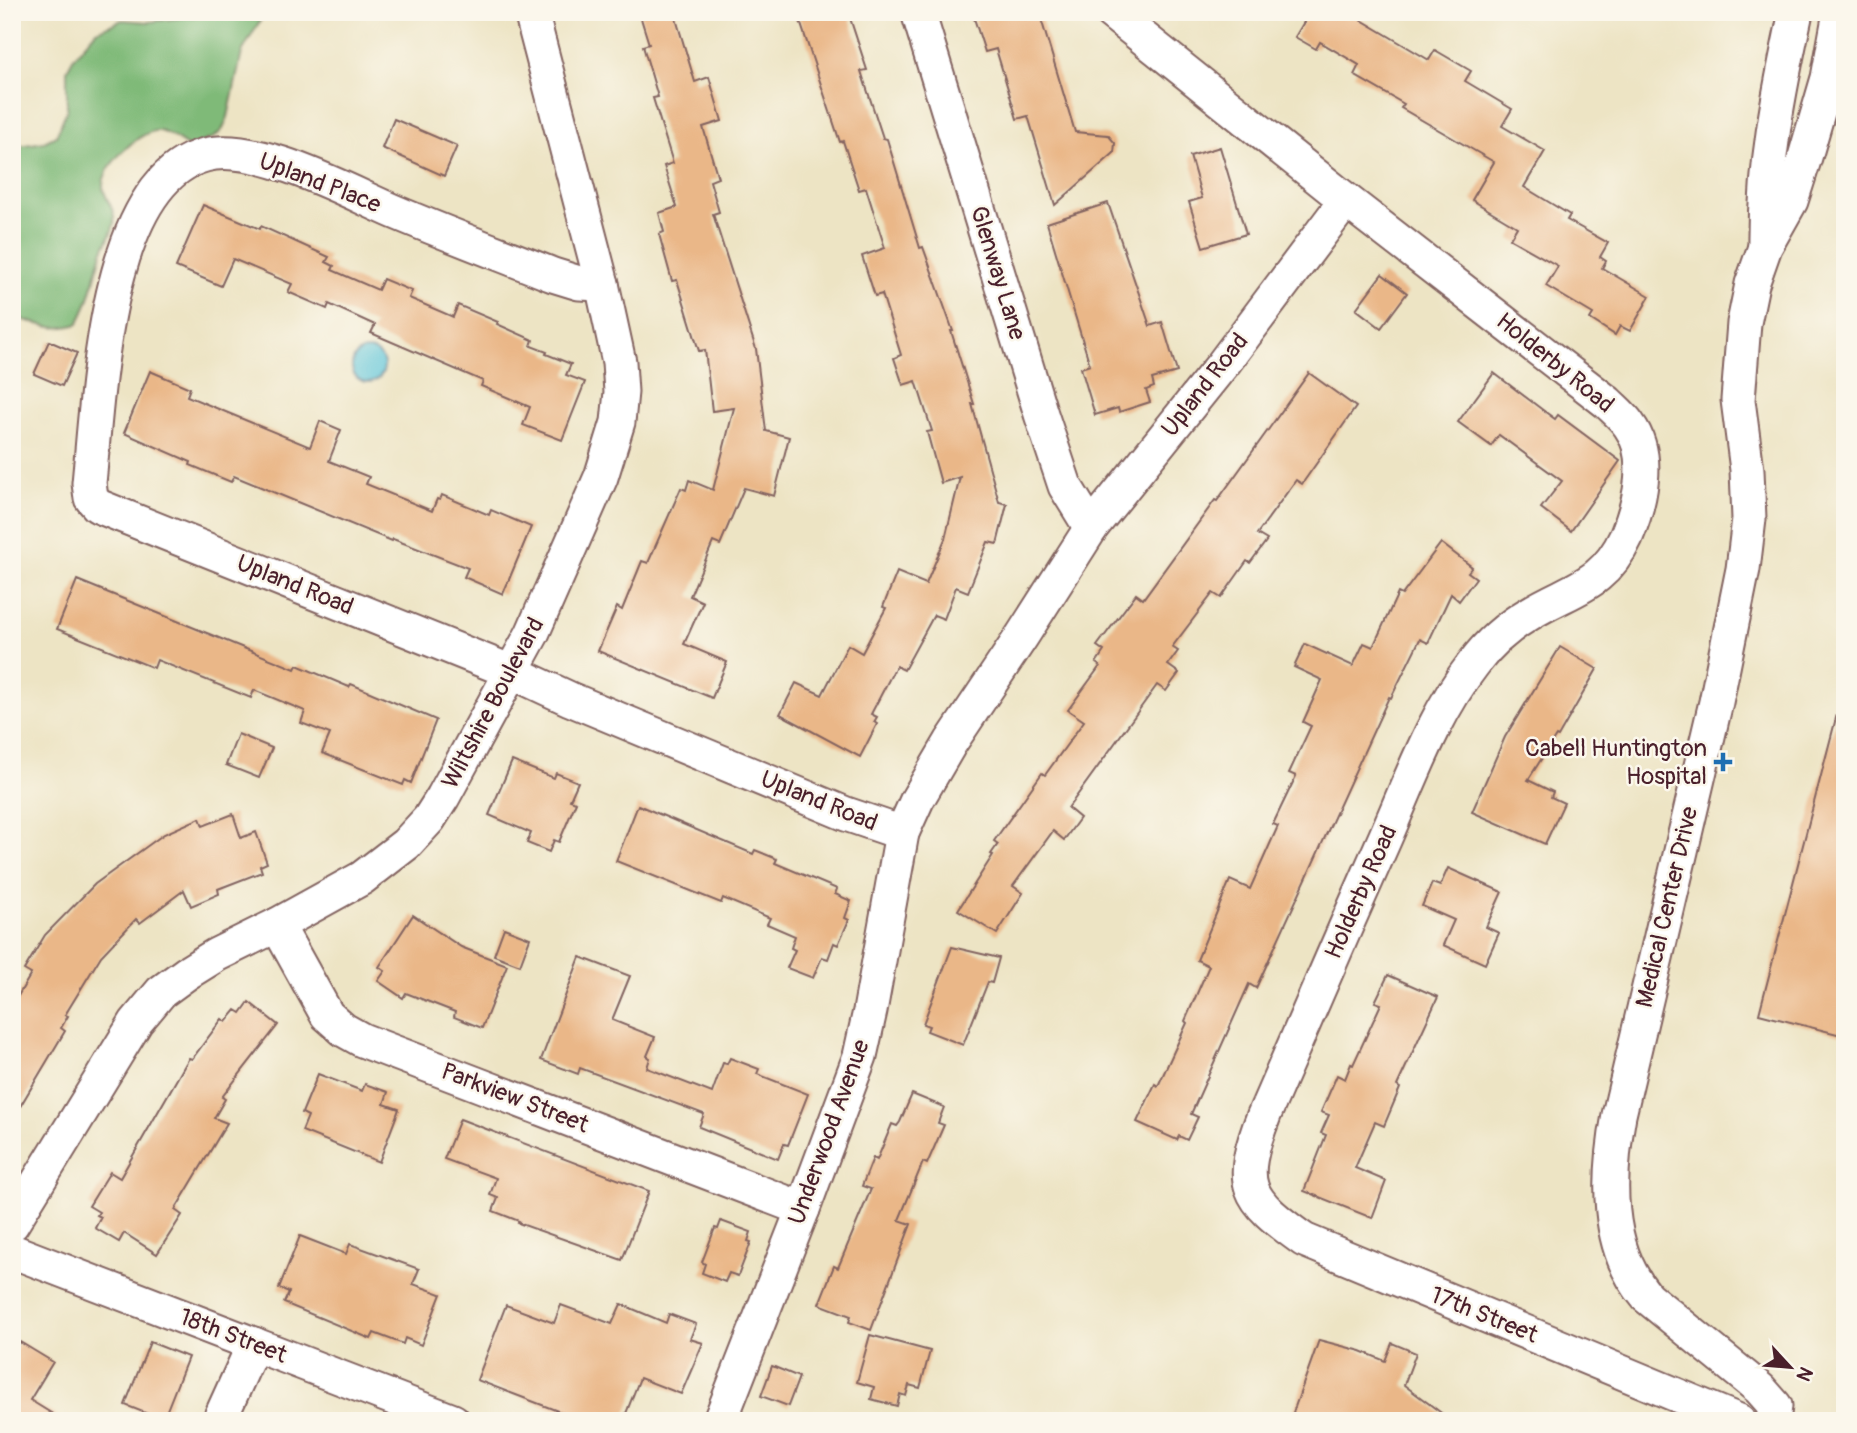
<svg xmlns="http://www.w3.org/2000/svg" width="1857" height="1433" font-family="Pangolin,sans-serif">
  <style>
    .forest { fill: #7fba78; stroke: #646c52; stroke-width: 2 }
    .water { fill: #5bc4d8; stroke: #527282; stroke-width: 2 }
    .building { fill: #eab788 }
    .lines { fill: none; stroke-linecap: round; stroke-linejoin: round }
    .street-casing { stroke: #836461; stroke-width: 37 }
    .street { stroke: #fff; stroke-width: 33 }
    .poi-dot { fill: #1f6fb2; stroke: #fbf7ec; stroke-width: 2.5 }
    .labels { text-anchor: middle; dominant-baseline: central; stroke-width: 5; stroke-linejoin: round; paint-order: stroke }
    .street-label { font-size: 24px; fill: #4a1f2b; stroke: #fbf7ec }
    .poi-label { font-size: 24px; fill: #4a1f2b; stroke: #fbf7ec; text-anchor: end }
  </style>
  <rect width="100%" height="100%" fill="#fbf7ec"/>
  <filter id="ink" filterUnits="userSpaceOnUse"><feTurbulence type="fractalNoise" baseFrequency=".0143" numOctaves="2"/><feDisplacementMap in="SourceGraphic" scale="14" xChannelSelector="R" yChannelSelector="G"/><feConvolveMatrix kernelMatrix="1 2 1 2 8 2 1 2 1" color-interpolation-filters="sRGB"/></filter>
  <filter id="wash" filterUnits="userSpaceOnUse"><feTurbulence type="fractalNoise" baseFrequency=".00686" numOctaves="4" result="noise"/><feDisplacementMap in="SourceGraphic" scale="28" xChannelSelector="R" yChannelSelector="G"/><feGaussianBlur stdDeviation="1.57" result="paint"/><feColorMatrix in="noise" values="0 0 0 0 0 0 0 0 0 0 0 0 0 0 0 0 0 1.4 0 .05"/><feComposite in="paint" operator="in"/></filter>
  <g filter="url(#wash)">
    <rect width="100%" height="100%" fill="#ede4c4"/>
    <path class="forest" d="M230,12h35l-23,40 -14,65 -5,12 -8,8 -26,10c-9,-5 -25,-18 -34,-16 -19,3 -53,36 -52,56 2,13 13,22 11,36 -1,10 -9,20 -12,30 -8,25 -11,47 -24,71 -29,9 -39,-2 -66,-7v-170l32,-5 12,-6 11,-26v-40l7,-13 22,-26 26,-11 27,2z"/>
    <circle class="water" cx="368" cy="366" r="16"/>
    <g id="blocks">
      <g class="building">
        <path d="M639,12h35l21,70 14,-5 13,44 -19,6 15,51 -8,3 9,31 -6,2 43,135 10,82 23,6 -15,59 -30,-8 -24,57 -7,-3 -23,54 13,6 -19,42 43,18 -15,36 -114,-47 19,-44 5,3 20,-49 6,2 33,-75 5,2 3,-10 24,10 21,-82 -22,3 -7,-61 -6,1 -22,-71 -5,1 -13,-47 5,-2 -5,-19 18,-6 -13,-41 9,-3 -20,-65 5,-1 -15,-51 6,-2z"/>
        <path d="M797,12h51l19,58 -6,1 22,67 4,1 33,109 3,-1 30,84h-2l23,73h-2l27,98 8,2 -10,40 -9,-2 -20,50 -12,-5 -12,32 -10,-4 -30,55 -8,-4 -25,48 6,3 -3,5 3,2 -17,33 -80,-43 16,-31 26,12 26,-50 14,8 24,-45 -3,-1 14,-35 29,12 19,-45 15,-62 -19,6 -14,-51 5,-1 -16,-50 -13,4 -9,-27 7,-3 -19,-61 -7,2 -13,-40 23,-8 -19,-60 -7,2 -16,-49 -3,1z"/>
        <path d="M972,12h67l36,120 33,3 7,8 -1,10 -59,52 -27,-89 -11,3 -21,-70 -11,3z"/>
        <path d="M1310,12h38l81,48 6,-10 36,21 -6,10 47,28 -10,17 43,25 -21,36 46,28 -3,5 41,23 -8,14 6,4 -4,7 48,28 -20,35 -10,-5 -5,9 -25,-16 3,-5 -47,-28 12,-20 -48,-27 7,-12 -45,-27 22,-38 -93,-54 3,-4 -50,-29 5,-10 -39,-23 -4,7 -21,-12z"/>
        <path d="M394,119l63,27 -13,30 -62,-28z"/>
        <path d="M1220,147l26,87 -43,13 -14,-45 13,-4 -12,-42z"/>
        <path d="M1108,203l42,123 12,-4 15,50 -25,7 2,8 -8,3 4,12 -31,10 -1,-4 -23,7 -14,-47 9,-3 -43,-142z"/>
        <path d="M203,205l57,24 1,-3 68,31 -3,5 8,4 -2,4 46,20 5,-11 29,12 -3,7 44,19 5,-12 40,17 -1,2 36,16 -2,6 16,6 -1,2 25,10 -5,11 19,7 -23,58 -39,-15 7,-18 -49,-21 2,-5 -112,-48 4,-8 -46,-21 -2,5 -39,-17 4,-8 -59,-25 -12,27 -45,-19z"/>
        <path d="M1382,274l25,19 -26,35 -25,-19z"/>
        <path d="M49,341l28,12 -15,33 -28,-12z"/>
        <path d="M150,371l40,17 -3,8 123,51 10,-26 21,9 -12,31 40,16 -3,7 66,27 5,-12 3,1 2,-5 47,20 2,-5 40,17 -28,67 -39,-17 4,-9 -75,-29 -1,2 -158,-65 -3,6 -41,-17 1,-3 -67,-29z"/>
        <path d="M1309,373l47,34 -54,77 -6,-4 -39,54 10,6 -17,23 -3,-2 -26,37 -8,-5 -41,54 6,4 -10,14 11,8 -13,18 -9,-6 -89,123 12,10 -16,22 -11,-9 -40,55 10,7 -26,41 -39,-24 35,-55 -2,-1 7,-10 -4,-3 48,-68 3,2 39,-54 -16,-11 32,-44 -4,-3 8,-12 -7,-5 39,-52 7,5 72,-99 2,1z"/>
        <path d="M1494,373l50,38 11,8 3,-4 62,46 -49,70 -30,-23 21,-27 -63,-46 -8,11 -33,-24z"/>
        <path d="M1441,543l31,24 -4,5 8,6 -17,23 -8,-7 -23,49 -8,-4 -29,59 -2,-1 -133,291 -7,-4 -58,130 7,3 -11,23 -8,-4 -2,4 -40,-18 18,-38 3,2 29,-63 -2,-2 24,-55 -12,-6 33,-80 20,9 28,-63 -5,-2 23,-48 -7,-3 22,-47 -8,-4 19,-42 -28,-13 11,-23 48,22 11,-23 9,4 25,-54 4,2z"/>
        <path d="M77,580l218,89 2,-4 52,22 2,-3 85,36 -25,63 -6,-3 -2,5 -81,-32 8,-19 -29,-11 4,-12 -51,-21 -3,8 -94,-38 -3,8 -97,-39z"/>
        <path d="M1560,647l37,22 -39,68 -2,-1 -28,44 25,12 -2,5 13,6 -19,41 -73,-32 33,-75z"/>
        <path d="M1837,714l8,1v321l-86,-22z"/>
        <path d="M238,734l34,14 -13,30 -33,-13z"/>
        <path d="M512,761l42,17 2,-5 22,9 -8,18 6,2 -17,40 -5,-2 -5,12 -22,-9 4,-10 -42,-18z"/>
        <path d="M638,805l115,49 2,-4 22,9 -2,4 62,26 -2,5 16,7 -6,17 4,2 -11,25 -4,-2 -6,16 -6,-2 -9,21 -26,-10 8,-18 -4,-2 4,-12 -28,-12 3,-6 -47,-20 -2,5 -105,-42z"/>
        <path d="M233,814l8,24 15,-6 11,31 -7,3 2,6 -44,17 1,5 -28,12 -7,-16 -44,33 -4,-4 -35,37 -36,59 3,1 -7,12 4,3 -53,89v-114l19,-32 -7,-4 21,-35 50,-51 69,-50 36,-16 3,8z"/>
        <path d="M1448,868l54,24 -16,35 13,6 -14,31 -42,-19 11,-25 -32,-14 10,-23 8,3z"/>
        <path d="M413,915l48,32 46,18 -25,63 -28,-11 1,-5 -49,-19 -3,5 -25,-17 7,-10 -6,-4z"/>
        <path d="M504,928l26,10 -10,27 -26,-10z"/>
        <path d="M952,947l47,11 -7,25 -4,-1 -25,63 -36,-14 2,-5 -6,-2z"/>
        <path d="M580,957l50,19 -18,44 43,17 -8,19 3,2 -3,10 65,25 11,-30 4,1 3,-6 29,11 -2,5 51,20 -20,51 -4,-1 -6,15 -79,-32 5,-13 -124,-46 -2,6 -37,-14z"/>
        <path d="M1388,975l50,22 -41,89 3,2 -16,38 -9,-4 -20,46 31,13 -14,37 -68,-27 22,-56 -5,-2 8,-18 -8,-3 16,-37 8,4 6,-15 2,1 28,-61 -6,-2z"/>
        <path d="M249,1002l29,23 -56,72 3,2 -11,19 13,5 -52,87 7,5 -25,39 -33,-21 -5,9 -24,-14 6,-11 -4,-2 2,-3 -10,-6 21,-34 10,6 69,-120 3,1 30,-40 4,3 10,-12 5,3z"/>
        <path d="M318,1074l44,17 3,-7 23,8 -4,12 15,5 -20,53 -77,-31 6,-15 -6,-3z"/>
        <path d="M912,1094l32,13 -6,16 6,2 -17,39 -4,-2 -24,58 12,4 -40,106 -22,-8 2,-6 -32,-12 15,-38 4,2 33,-79 -9,-3 11,-28 4,2 15,-36 5,2 3,-4z"/>
        <path d="M460,1119l189,72 -27,69 -104,-37 1,-2 -26,-10 5,-13 -8,-3 6,-17 -52,-19z"/>
        <path d="M721,1221l30,11 -3,9 3,1 -13,34 -9,-3 -4,9 -23,-9 3,-9 -3,-2 13,-34 3,1z"/>
        <path d="M300,1236l46,18 4,-10 69,25 -6,15 28,10 -20,51 -16,-7 -2,6 -29,-11 -3,6 -87,-36 5,-11 -10,-4z"/>
        <path d="M621,1304l45,19 3,-9 27,10 -6,15 13,4 -22,51 -41,-16 -17,43h-39l-107,-41 29,-75 48,18 7,-18 51,19z"/>
        <path d="M870,1335l60,16 -10,37 -11,-3 -3,11 -6,-2 -3,12 -26,-7 3,-12 -17,-5z"/>
        <path d="M1319,1340l42,11 24,10 7,-18 24,10 -12,32 48,36h-162z"/>
        <path d="M20,1342l33,20 -23,38 34,21h-52v-66z"/>
        <path d="M150,1342l38,15 -25,63 -38,-15z"/>
        <path d="M772,1366l27,11 -11,29 -27,-10z"/>
      </g>
    </g>
  </g>
  <g filter="url(#ink)">
    <use href="#blocks" fill-opacity="0" stroke="#836461" stroke-width="2"/>
    <g class="lines">
      <defs>
        <g id="street">
          <path d="M918,12l123,402 24,72 26,42"/>
          <path d="M1111,12l235,188 261,202c7,7 16,14 22,23 23,31 11,79 -3,112 -23,50 -55,51 -97,77 -22,13 -40,29 -55,49 -40,51 -63,116 -89,175 -41,92 -81,184 -121,277 -27,70 -19,83 40,125l435,181"/>
          <path d="M1765,245c-1,-81 14,-154 31,-233"/>
          <path d="M602,284l-23,-1 -26,-8c-53,-21 -106,-41 -158,-63 -47,-20 -139,-71 -190,-57 -101,26 -107,243 -116,328l2,15 7,8 414,166 58,27 276,115 56,19"/>
          <path d="M277,925l50,90 17,15 18,10 441,169"/>
          <path d="M12,1224l124,-202 25,-30 26,-19 29,-18 61,-30 85,-47 44,-34 23,-25 14,-22 89,-163 69,-157 17,-55 3,-30 -2,-30 -17,-78 -71,-272"/>
          <path d="M12,1251l441,170"/>
          <path d="M219,1421l35,-77"/>
          <path d="M720,1421l83,-212 57,-153 10,-45 32,-178 15,-33 34,-58 71,-106 69,-108 132,-164 123,-164"/>
          <path d="M1773,1421l2,-15 -15,-17 -113,-92c-43,-50 -39,-122 -28,-182l97,-413 27,-133 6,-50 -2,-49 -9,-70 6,-77 8,-39 13,-37 26,-46 14,-44 23,-79 12,-66"/>
        </g>
      </defs>
      <use href="#street" class="street-casing"/>
      <use href="#street" class="street"/>
    </g>
  </g>
  <path class="poi-dot" d="M1719.5 751.5h7v7h7v7h-7v7h-7v-7h-7v-7h7z"/>
  <g class="labels">
    <g class="street-label">
      <text transform="translate(320 183) rotate(21)">Upland Place</text>
      <text transform="translate(998 273) rotate(73)">Glenway Lane</text>
      <text transform="translate(1555 363) rotate(39)">Holderby Road</text>
      <text transform="translate(1205 385) rotate(-52)">Upland Road</text>
      <text transform="translate(295 585) rotate(22)">Upland Road</text>
      <text transform="translate(493 703) rotate(-62)">Wiltshire Boulevard</text>
      <text transform="translate(819 801) rotate(22)">Upland Road</text>
      <text transform="translate(1361 892) rotate(-66)">Holderby Road</text>
      <text transform="translate(1667 907) rotate(-77)">Medical Center Drive</text>
      <text transform="translate(515 1098) rotate(21)">Parkview Street</text>
      <text transform="translate(829 1132) rotate(-70)">Underwood Avenue</text>
      <text transform="translate(1484 1315) rotate(22)">17th Street</text>
      <text transform="translate(233 1336) rotate(21)">18th Street</text>
    </g>
    <g class="poi-label">
      <text x="1707" y="748">Cabell Huntington<tspan x="1707" dy="28">Hospital</tspan></text>
    </g>
  </g>
  <rect width="1857" height="1433" fill="none" stroke="#fbf7ec" stroke-width="42"/>
  <g transform="translate(1790 1367) rotate(116)" stroke="#fbf7ec" stroke-width="5" paint-order="stroke">
  <path d="M0-5L12 26L0 18L-12 26Z" fill="#4a1f2b"/>
  <text y="-10" font-size="19" font-weight="bold" text-anchor="middle" fill="#4a1f2b">N</text>
  </g>
</svg>
